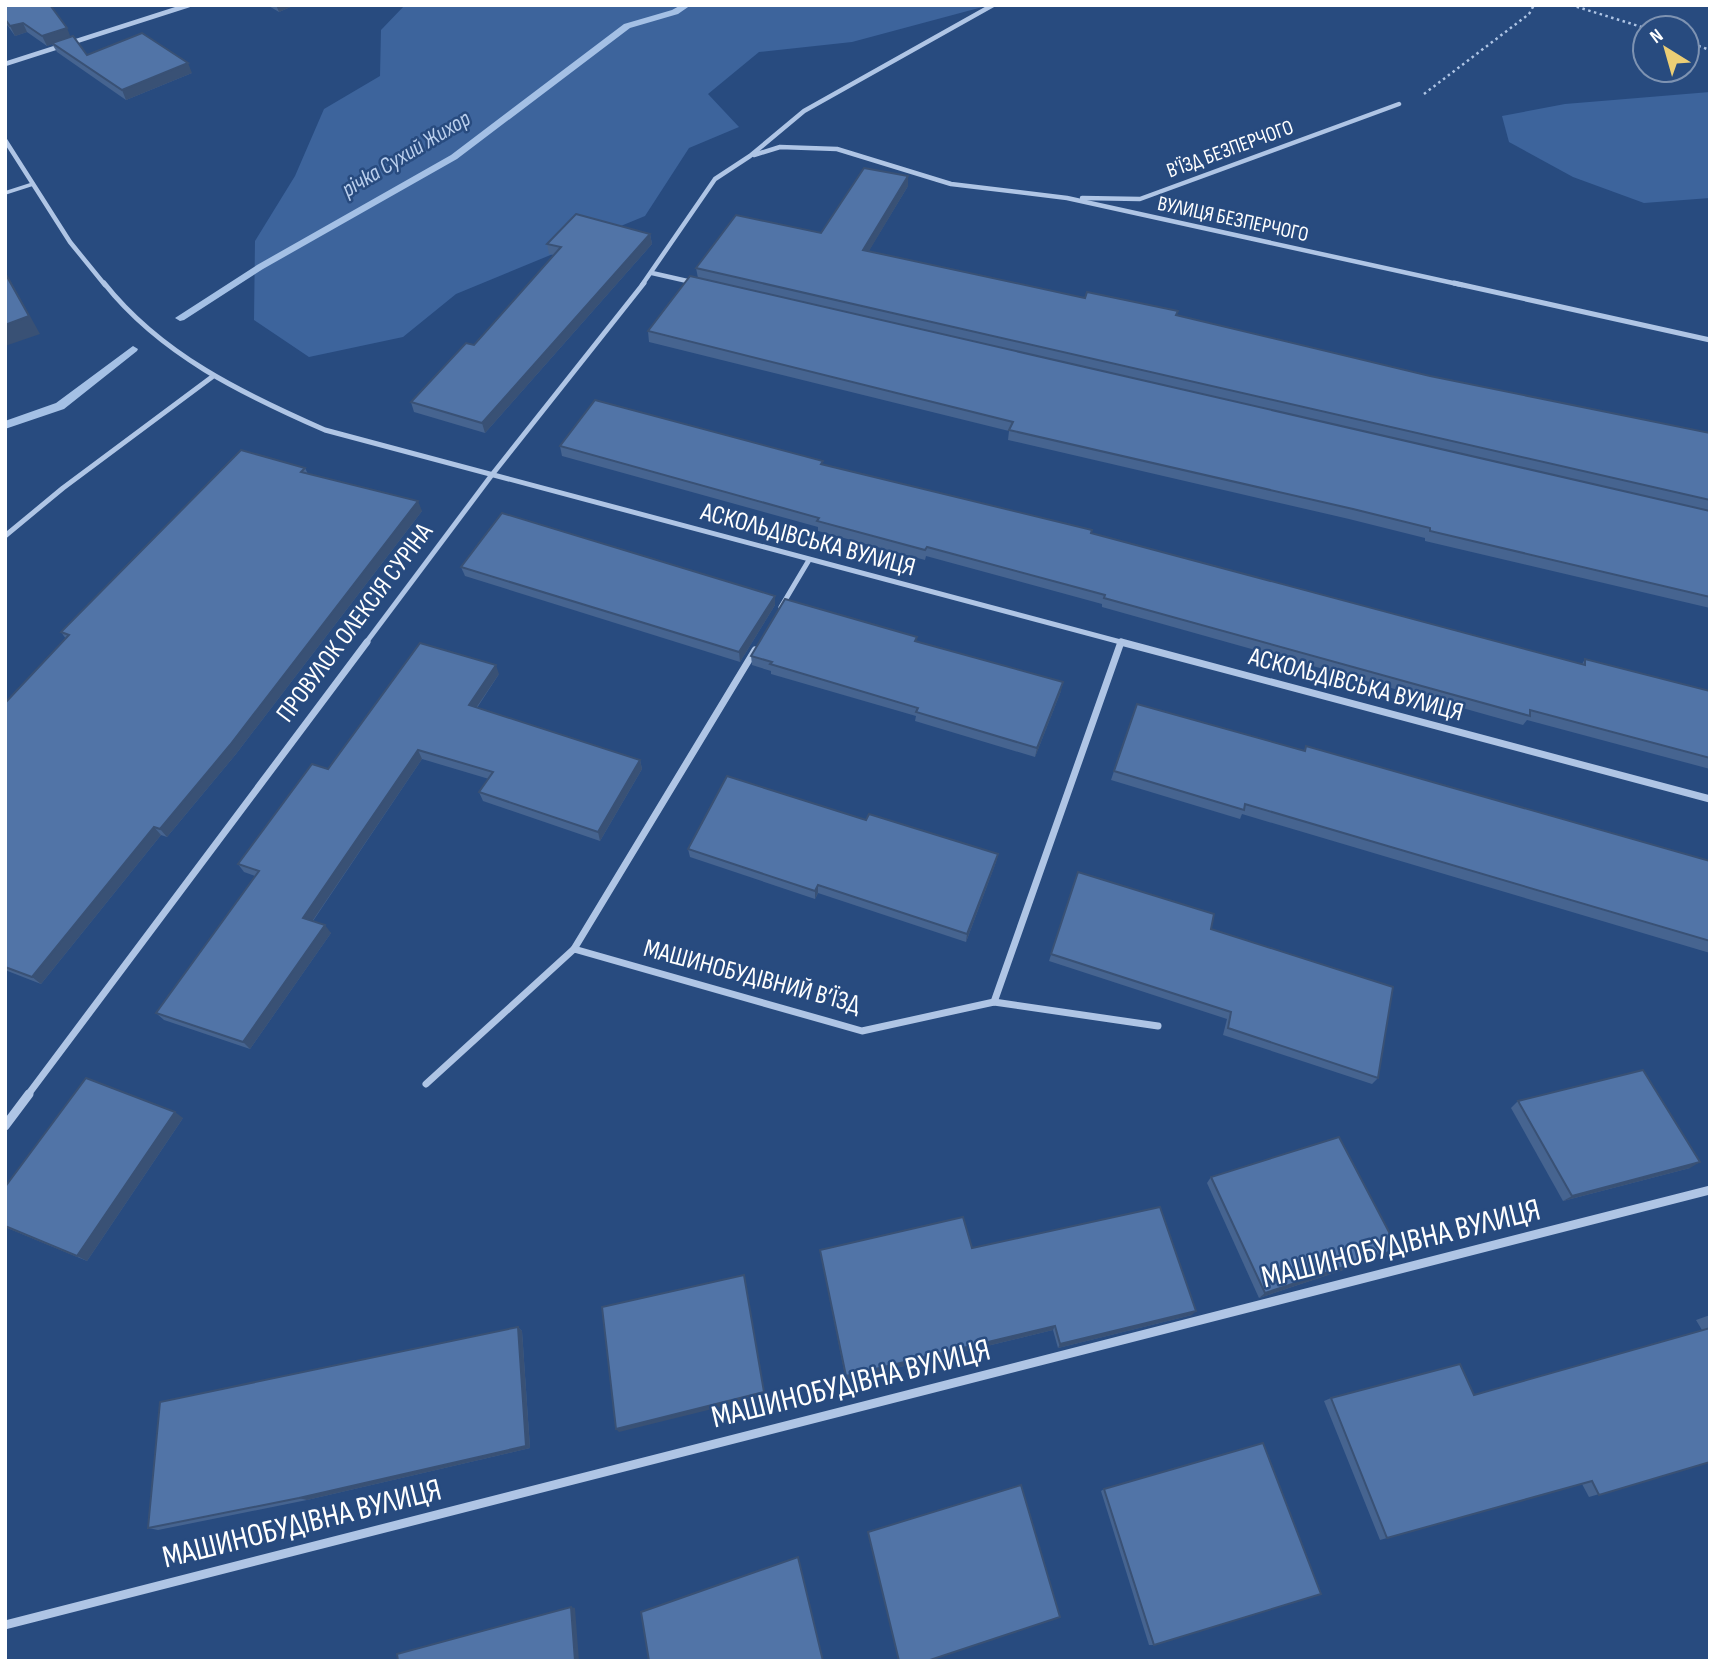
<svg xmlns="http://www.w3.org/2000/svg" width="1715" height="1666" font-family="'Sofia Sans Condensed',sans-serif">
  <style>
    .green { fill: #3d649c }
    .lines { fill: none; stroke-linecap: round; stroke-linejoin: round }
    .stream { fill: #a4c0e5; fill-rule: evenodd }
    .path { stroke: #afc5e5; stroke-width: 2.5; stroke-dasharray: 2.5 3.5; stroke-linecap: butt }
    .service { stroke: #afc5e5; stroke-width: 3.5 }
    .minor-far3 { stroke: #afc5e5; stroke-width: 4.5 }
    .minor-far2 { stroke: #afc5e5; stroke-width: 5 }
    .minor-far1 { stroke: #afc5e5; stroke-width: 7 }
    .minor { stroke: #afc5e5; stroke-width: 9 }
    .wall { fill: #466490 }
    .shaded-wall { fill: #395175 }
    .building { fill: #5174a7; stroke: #395175; stroke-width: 2 }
    .labels { text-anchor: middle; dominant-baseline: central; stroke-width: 5; stroke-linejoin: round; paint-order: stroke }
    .far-street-label { font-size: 21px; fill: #fff; stroke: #284b7f }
    .far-water-label { font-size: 23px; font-style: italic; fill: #bacfed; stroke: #284b7f }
    .street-label { font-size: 26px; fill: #fff; stroke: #284b7f }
    .near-street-label { font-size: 32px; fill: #fff; stroke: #284b7f }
  </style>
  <rect width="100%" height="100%" fill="#284b7f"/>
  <g class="green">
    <path d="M405,5h585l-138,37 -93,10 -51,42 31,33 -50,21 -44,68 -189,78 -53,43 -94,20 -55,-37 1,-79 40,-65 29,-67 56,-33 1,-46z"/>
    <path d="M1710,92v106l-66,5 -71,-26 -64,-35 -7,-26 63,-12z"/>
  </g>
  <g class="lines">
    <g class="stream">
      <path d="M681,5h10l-13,9 -48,14 -173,131 -194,110 -79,51 -4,1 -5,-3 82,-53 194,-110 173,-131 48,-14z"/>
      <path d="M133,346l5,3 -1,2 -73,58 -59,20v-8l51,-18z"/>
    </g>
    <g class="path">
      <path d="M1571,5l74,23"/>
      <path d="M1687,42l23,8"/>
      <path d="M1424,94l105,-80 5,-9"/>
    </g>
    <path class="service" d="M5,193l28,-9"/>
    <g class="minor-far3">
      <path d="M5,64l184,-59"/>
      <path d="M5,140l65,102 35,43"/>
      <path d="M754,155l26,-8 57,2 114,35 116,14 395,87"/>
      <path d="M1082,198l58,1 259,-95"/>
      <path d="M652,273l44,10"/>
      <path d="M642,285l73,-106 35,-23 54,-45 189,-106"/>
    </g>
    <g class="minor-far2">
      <path d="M104,283c57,72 139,111 221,147l803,214"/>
      <path d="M1454,283l256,57"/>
      <path d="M5,536l58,-48 149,-111"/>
      <path d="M781,607l28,-47"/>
      <path d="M365,644l126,-168 153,-193"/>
    </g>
    <g class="minor-far1">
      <path d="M1121,642l589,157"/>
      <path d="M574,949l181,-299"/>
      <path d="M994,1002l127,-360"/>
      <path d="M426,1084l148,-135 288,82 132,-29 164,24"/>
      <path d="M27,1096l340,-454"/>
    </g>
    <g class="minor">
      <path d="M5,1126l24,-32"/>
      <path d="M5,1625l1705,-435"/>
    </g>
  </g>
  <g class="wall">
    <path d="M5,5l66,32 16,18 105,18 -66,27 -69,-48 -5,-8 -5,2 -20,-14 -12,4 -10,-14z"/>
    <path d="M267,5h28l-16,7z"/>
    <path d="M908,186l-40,66 217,46 92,17 253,61 280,57v175l-285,-67v-3l-76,-19 -341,-79 1,-9 -360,-89 -1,-11 50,-53 -2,-10 125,-35z"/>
    <path d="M650,234l2,10 -167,189 -71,-21 -3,-10 63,-57 80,-90 -5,-1 -2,-10z"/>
    <path d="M560,446l263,19 269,68 490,131 3,-5 125,32v78l-183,-49 -4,5 -421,-118v-3l-176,-48 -1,4 -107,-29v-4l-256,-71z"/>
    <path d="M305,468l3,6 114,37 -186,243 -69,83 -6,-2 -120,149 -36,-14v-267l61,-64 -5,-7z"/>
    <path d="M461,567l314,38 -35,57 -275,-86z"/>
    <path d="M917,641l144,50 -26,66 -120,-36 1,-5 -145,-42v-3l-19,-6 -1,-9z"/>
    <path d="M499,674l-22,34 163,52 2,9 -42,72 -117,-40 -4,-9 10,-13 -67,-20 -109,162 18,12 -81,116 -86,-29 -8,-7 99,-137 -11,-4 -6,-8 90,-95z"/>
    <path d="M1306,746l404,115v92l-468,-139 -2,5 -129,-39 3,-9 190,-20z"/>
    <path d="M866,820l132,34 -2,8 -30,80 -148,-49 -3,6 -125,-42 -2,-8z"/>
    <path d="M1078,872l133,57 167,149 -6,6 -149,-49 4,-16 -178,-58z"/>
    <path d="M1518,1101l172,67 -127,33 -52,-93z"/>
    <path d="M183,1118l-96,143 -82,-34v-40z"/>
    <path d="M1211,1177l187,72 -7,5 -132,44 -52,-115z"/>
    <path d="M972,1248l220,67 -134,33 -5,-18 -207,50 -26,-130z"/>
    <path d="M1710,1315v147l-121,35 -7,-13 -202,56 -56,-139 7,-3 143,-3 228,-65 -6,-10z"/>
    <path d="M518,1327l4,4 8,117 -223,52 -149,30 -10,-2z"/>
    <path d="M1104,1489l50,156h-5l-48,-154z"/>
  </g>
  <g class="shaded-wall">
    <path d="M276,5h19l-16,7z"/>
    <path d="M23,23l4,9 -12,4 -5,-10z"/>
    <path d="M67,28l4,10 -24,8 -5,-10z"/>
    <path d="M188,63l4,10 -66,27 -4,-10z"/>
    <path d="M908,176v10l-45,75v-11z"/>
    <path d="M650,234l2,10 -167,189 -3,-10z"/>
    <path d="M5,271l35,63 -35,12z"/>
    <path d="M418,501l4,10 -186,243 -69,83 -7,-8z"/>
    <path d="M775,596v9l-35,57 -1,-10z"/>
    <path d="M496,665l3,9 -27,40 -3,-9z"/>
    <path d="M1063,682l-2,9 -26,66 2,-9z"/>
    <path d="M418,750l4,9 -113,167 -6,-8z"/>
    <path d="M640,760l2,9 -42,72 -2,-9z"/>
    <path d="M154,827l7,8 -120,149 -9,-7z"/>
    <path d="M998,854l-2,8 -30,80 1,-8z"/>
    <path d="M818,885v8l-3,6v-8z"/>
    <path d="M325,925l6,8 -81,116 -7,-7z"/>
    <path d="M175,1112l8,6 -96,143 -10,-5z"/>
    <path d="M1700,1162l-10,6 -127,33 9,-5z"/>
    <path d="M1398,1249l-7,5 -132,44 6,-5z"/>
    <path d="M744,1275l21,121 -146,36 -3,-3z"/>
    <path d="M1196,1311l-4,4 -134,33 2,-4z"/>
    <path d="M1055,1326l-2,4 -207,50v-4z"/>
    <path d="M518,1327l4,4 8,117 -223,52 -8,-2z"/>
    <path d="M571,1607l4,1 4,53h-4z"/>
  </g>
  <g class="building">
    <path d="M5,5h45l17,23 -25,8 -19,-13 -13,3 -5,-7z"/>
    <path d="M142,33l46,30 -66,27 -70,-47 21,-7 14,19z"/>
    <path d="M864,168l44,8 -45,74 222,48 2,-6 91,19 -2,4 254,61 280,57v67l-1014,-232 40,-53 85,18z"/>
    <path d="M576,214l74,20 -168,189 -71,-21 55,-59 8,2 87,-98 -14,-3z"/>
    <path d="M5,273l24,43 -24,9z"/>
    <path d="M690,276l1020,235v86l-280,-66v-3l-77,-19 -344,-79 4,-8 -365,-91z"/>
    <path d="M595,400l228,61 -2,3 271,66 -1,3 494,132v-6l125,32v67l-180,-48v6l-426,-118 1,-3 -178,-48 -2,3 -108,-29 2,-3 -259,-72z"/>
    <path d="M241,450l64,18 -4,4 117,29 -188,244 -70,84 -6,-2 -122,150 -27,-10v-264l64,-68 -8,-3z"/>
    <path d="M502,513l273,83 -36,56 -278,-85z"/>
    <path d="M785,599l132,38 -2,4 148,41 -26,66 -121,-36 2,-4 -148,-44 2,-2 -21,-6z"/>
    <path d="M420,643l76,22 -27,40 171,55 -42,72 -119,-40 14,-20 -75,-22 -115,168 22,7 -82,117 -87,-29 103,-142 -21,-7 74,-100 16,5z"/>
    <path d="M1137,704l168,47 1,-5 404,115v80l-465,-137 -1,6 -130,-39z"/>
    <path d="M727,776l139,44 3,-6 129,40 -31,80 -149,-49 -3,6 -127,-42z"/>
    <path d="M1078,872l136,42 -3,15 182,58 -15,91 -150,-50 3,-16 -180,-58z"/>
    <path d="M1643,1070l57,92 -128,34 -54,-95z"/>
    <path d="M86,1078l89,34 -98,144 -72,-30v-39z"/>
    <path d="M1339,1137l59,112 -133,44 -54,-116z"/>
    <path d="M1160,1207l36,104 -136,33 -5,-18 -209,50 -26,-126 143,-33 9,31z"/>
    <path d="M744,1275l20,117 -148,37 -14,-122z"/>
    <path d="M518,1327l8,119 -227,52 -151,30 12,-126z"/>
    <path d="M1710,1328v134l-111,33 -7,-14 -205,57 -56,-140 129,-34 14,31z"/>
    <path d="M1263,1443l58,151 -167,51 -50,-156z"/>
    <path d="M1021,1485l39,132 -133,44h-28l-31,-129z"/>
    <path d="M798,1557l25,104h-174l-8,-49z"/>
    <path d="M571,1607l4,54h-177l-1,-7z"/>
  </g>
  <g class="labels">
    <g class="far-street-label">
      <text transform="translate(1230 149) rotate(-20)">В'ЇЗД БЕЗПЕРЧОГО</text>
      <text transform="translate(1233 219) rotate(12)">ВУЛИЦЯ БЕЗПЕРЧОГО</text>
    </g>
    <g class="far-water-label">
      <text transform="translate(406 154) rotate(-31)">річка Сухий Жихор</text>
    </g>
    <g class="street-label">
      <text transform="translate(808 540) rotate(15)">АСКОЛЬДІВСЬКА ВУЛИЦЯ</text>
      <text transform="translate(355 623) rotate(-53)">ПРОВУЛОК ОЛЕКСІЯ СУРІНА</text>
      <text transform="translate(1356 685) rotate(15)">АСКОЛЬДІВСЬКА ВУЛИЦЯ</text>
      <text transform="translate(752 977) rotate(15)">МАШИНОБУДІВНИЙ В’ЇЗД</text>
    </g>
    <g class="near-street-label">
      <text transform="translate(1401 1244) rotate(-14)">МАШИНОБУДІВНА ВУЛИЦЯ</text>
      <text transform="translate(851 1384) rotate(-14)">МАШИНОБУДІВНА ВУЛИЦЯ</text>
      <text transform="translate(302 1524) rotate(-14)">МАШИНОБУДІВНА ВУЛИЦЯ</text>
    </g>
  </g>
  <rect width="1715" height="1666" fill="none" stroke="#ffffff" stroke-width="14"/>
  <g transform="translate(1666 49) rotate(323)"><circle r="33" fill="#284b7f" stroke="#7e93b2" stroke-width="2"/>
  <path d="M0-5L12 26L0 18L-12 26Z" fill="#ecce75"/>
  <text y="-10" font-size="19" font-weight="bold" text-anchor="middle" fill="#ffffff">N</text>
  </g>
</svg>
